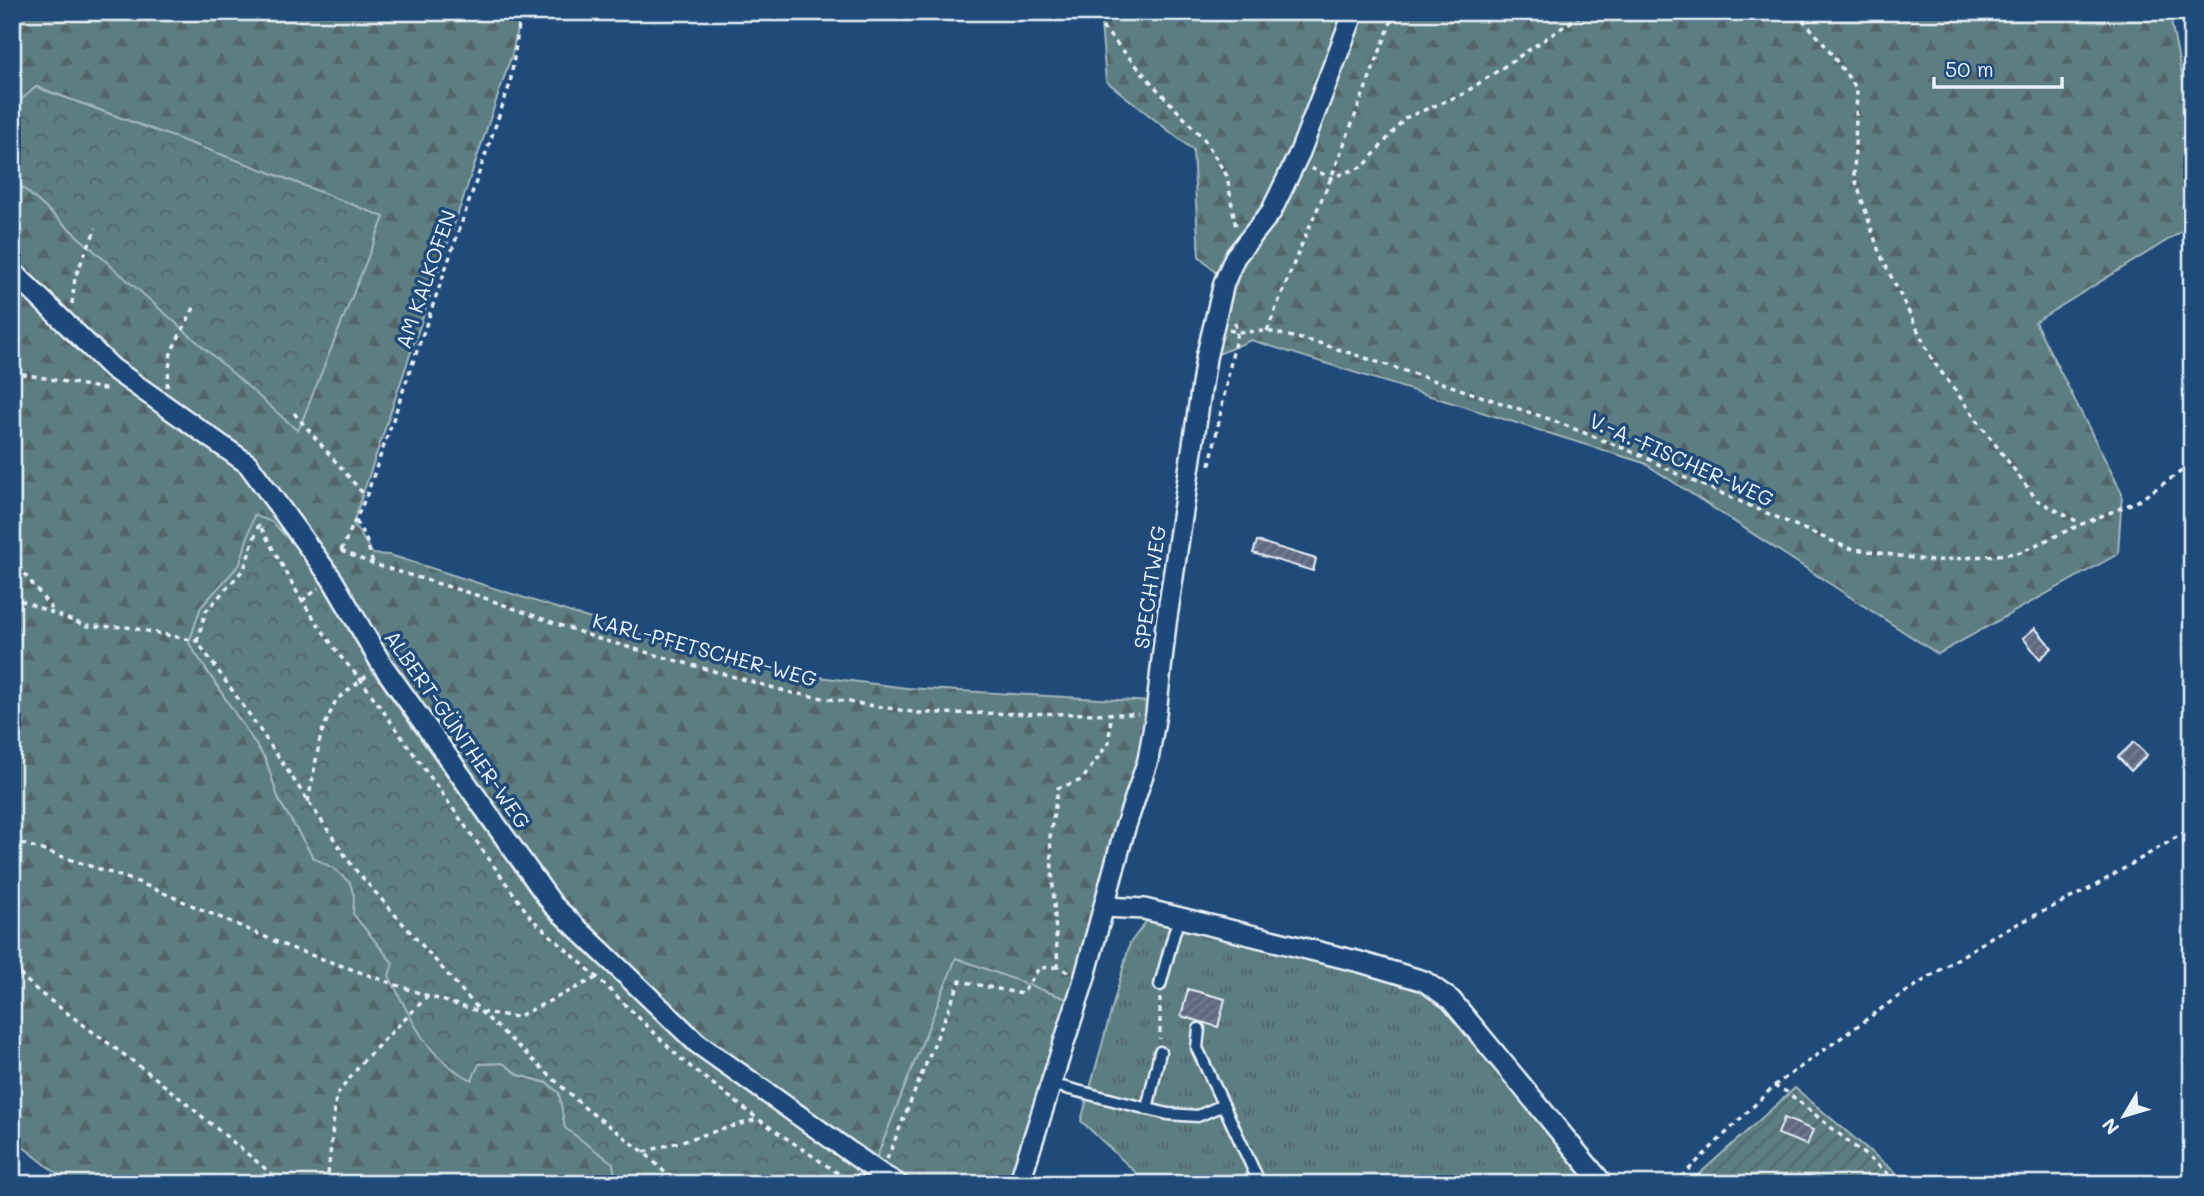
<svg xmlns="http://www.w3.org/2000/svg" width="2204" height="1196" font-family="Mali,sans-serif">
  <style>
    .grass { fill: url(#grass-tufts); stroke: #a2b7bc; stroke-width: 2 }
    .forest { fill: url(#forest-firs); stroke: #a2b7bc; stroke-width: 2 }
    .park { fill: url(#park-crowns); stroke: #a2b7bc; stroke-width: 2 }
    .garden { fill: url(#garden-furrows); stroke: #a2b7bc; stroke-width: 2 }
    .building { fill: url(#building-hatch); stroke: #e8f1f8; stroke-width: 2 }
    .lines { fill: none; stroke-linecap: round; stroke-linejoin: round }
    .service-casing { stroke: #e8f1f8; stroke-width: 15 }
    .minor-casing { stroke: #e8f1f8; stroke-width: 24 }
    .path { stroke: #e8f1f8; stroke-width: 3.5; stroke-dasharray: 5 5; stroke-linecap: butt }
    .service { stroke: #1f4a7a; stroke-width: 10 }
    .minor { stroke: #1f4a7a; stroke-width: 19 }
    .labels { text-anchor: middle; dominant-baseline: central; stroke-width: 7; stroke-linejoin: round; paint-order: stroke }
    .street-label { font-size: 21px; fill: #e8f1f8; stroke: #1f4a7a }
  </style>
  <defs>
    <pattern id="grass-tufts" width="24" height="20" patternUnits="userSpaceOnUse" patternTransform="scale(1.75)"><rect width="24" height="20" fill="#5c7d81"/><path d="M3 7l-1-3M5 7V3M7 7l1-3M15 17l-1-3M17 17v-4M19 17l1-3" fill="none" stroke="#526568"/></pattern>
    <pattern id="forest-firs" width="22" height="20" patternUnits="userSpaceOnUse" patternTransform="scale(1.75)"><rect width="22" height="20" fill="#5c7d81"/><path d="M5 1l3.5 6h-7zM16 11l3.5 6h-7z" fill="#526568"/></pattern>
    <pattern id="park-crowns" width="20" height="18" patternUnits="userSpaceOnUse" patternTransform="scale(1.75)"><rect width="20" height="18" fill="#5c7d81"/><path d="M2 6a3 3 0 1 1 6 0M12 15a3 3 0 1 1 6 0" fill="none" stroke="#526568"/></pattern>
    <pattern id="garden-furrows" width="10" height="10" patternUnits="userSpaceOnUse" patternTransform="scale(1.75)"><rect width="10" height="10" fill="#5c7d81"/><path d="M-1 1l2-2M0 10L10 0M9 11l2-2" fill="none" stroke="#526568"/></pattern>
    <pattern id="building-hatch" width="6" height="6" patternUnits="userSpaceOnUse" patternTransform="scale(1.75)"><rect width="6" height="6" fill="#606982"/><path d="M-1 1l2-2M0 6l6-6M5 7l2-2" fill="none" stroke="#777f94"/></pattern>
  </defs>
  <rect width="100%" height="100%" fill="#1f4a7a"/>
  <filter id="ink" filterUnits="userSpaceOnUse"><feTurbulence type="fractalNoise" baseFrequency=".0143" numOctaves="2"/><feDisplacementMap in="SourceGraphic" scale="14" xChannelSelector="R" yChannelSelector="G"/><feConvolveMatrix kernelMatrix="1 2 1 2 8 2 1 2 1" color-interpolation-filters="sRGB"/></filter>
  <g filter="url(#ink)">
    <path class="grass" d="M1152,914l230,60 47,21 29,22 136,167h-446l-67,-63 49,-178z"/>
    <g class="forest">
      <path d="M12,12h509l-9,42 -159,469 20,31 17,1 355,113 162,20 245,14 -51,201 -29,98 -116,-43 -85,214 16,12h-10l-187,-133 -146,-139 -171,-240 -66,-114 -52,-43 -15,49 -39,43 -12,36 77,117 13,40 34,57 23,13 14,13 4,13v19l39,48 79,116 6,-15 25,-1 16,12 28,8 12,10 6,35 48,35 3,17 7,4h-553l-58,-46v-964l10,13 276,243 86,-213 -118,-46 -229,-84 -25,21z"/>
      <path d="M1100,12h1069l13,64 10,29v120l-157,97 87,171 -4,61 -180,100 -294,-191 -393,-123 -37,16 4,-81 -19,-19 -6,-106 -87,-69z"/>
    </g>
    <g class="park">
      <path d="M36,87l230,84 118,46 -86,214 -276,-244 -10,-13v-66z"/>
      <path d="M254,515l18,7 35,36 66,114 171,240 146,139 187,133h-254l-7,-4 -3,-17 -48,-35 -6,-35 -11,-10 -29,-8 -16,-12 -24,1 -7,16c-47,-22 -60,-61 -83,-104l4,-13 -40,-49 1,-18 -4,-13 -14,-13 -23,-13 -34,-57 -13,-40 -77,-117 12,-36 39,-43z"/>
      <path d="M956,958l116,43 -60,183h-108l-31,-17z"/>
    </g>
    <path class="garden" d="M1795,1088l114,96h-221z"/>
    <g class="building">
      <path d="M1257,541l59,18 -3,12 -60,-18z"/>
      <path d="M2035,628l17,20 -12,11 -17,-21z"/>
      <path d="M2134,742l13,13 -16,16 -13,-14z"/>
      <path d="M1188,989l37,10 -7,28 -37,-11z"/>
      <path d="M1784,1118l29,12 -6,15 -29,-11z"/>
    </g>
    <g class="lines">
      <defs>
        <g id="service">
          <path d="M1160,985l15,-55 6,-12"/>
          <path d="M1199,1029l-2,19 63,136"/>
          <path d="M1050,1084l118,30 30,2 25,-11"/>
          <path d="M1147,1109l13,-57"/>
        </g>
        <g id="minor">
          <path d="M12,271l100,97 136,96 84,115 49,84 172,242 144,138 184,131 17,10"/>
          <path d="M1105,907l39,2 216,53 64,19 27,19 152,184"/>
          <path d="M1019,1184l65,-204 41,-152 23,-68 8,-46 10,-90 40,-266 18,-75 11,-26 36,-45 29,-60 54,-140"/>
        </g>
      </defs>
      <use href="#service" class="service-casing"/>
      <use href="#minor" class="minor-casing"/>
      <g class="path">
        <path d="M1089,12l67,76 48,51 23,37 9,52"/>
        <path d="M1796,12l25,28 36,49 -3,87 25,76 54,109 104,139 45,24"/>
        <path d="M12,159l2,-1"/>
        <path d="M1311,168l20,10 33,-12 41,-48 58,-24 115,-77 11,-5"/>
        <path d="M72,304l3,-27 21,-49"/>
        <path d="M1229,330l8,2 30,-1 52,12 126,41 104,35 94,37 38,20 167,72 84,13 86,-8 64,-29 56,-23 54,-37"/>
        <path d="M1267,331l31,-78 33,-75 64,-166"/>
        <path d="M12,372l98,18"/>
        <path d="M167,387l4,-35 25,-48"/>
        <path d="M294,413l72,84"/>
        <path d="M1210,465l27,-133 -3,-13"/>
        <path d="M356,521l10,18 7,25"/>
        <path d="M341,551l32,13 103,31 123,44 193,54 127,20 219,1"/>
        <path d="M341,551l25,-54 144,-413 11,-72"/>
        <path d="M12,558l43,55"/>
        <path d="M12,595l5,4 69,27 41,1 70,14 52,73 104,153 128,145 104,96 59,44 33,32"/>
        <path d="M302,601l17,-13"/>
        <path d="M197,641l9,-30 38,-42 15,-45 43,77 38,55 21,24 170,238 66,59 85,83 76,59 96,65"/>
        <path d="M308,802l13,-68 15,-34 33,-26"/>
        <path d="M12,840l126,42 153,66 137,48 53,16 36,5 81,-40"/>
        <path d="M12,967l28,26 113,83 131,108"/>
        <path d="M1068,972l-10,-5 -8,-130 8,-49 24,-8 27,-38 2,-30"/>
        <path d="M1160,998v41"/>
        <path d="M1774,1086l13,6 114,92"/>
        <path d="M644,1152l114,-33"/>
        <path d="M887,1159l73,-178 62,13 17,-26 19,-1"/>
        <path d="M327,1184l9,-88 28,-36 64,-64"/>
        <path d="M1674,1184l100,-98 118,-85 101,-65 100,-49 99,-59"/>
      </g>
      <use href="#service" class="service"/>
      <use href="#minor" class="minor"/>
    </g>
  </g>
  <g class="labels">
    <g class="street-label">
      <text transform="translate(425 279) rotate(-71)">AM KALKOFEN</text>
      <text transform="translate(1682 459) rotate(24)">V.-A.-FISCHER-WEG</text>
      <text transform="translate(1149 587) rotate(-82)">SPECHTWEG</text>
      <text transform="translate(705 649) rotate(15)">KARL-PFETSCHER-WEG</text>
      <text transform="translate(458 729) rotate(55)">ALBERT-GÜNTHER-WEG</text>
    </g>
  </g>
  <rect width="2204" height="1196" fill="none" stroke="#1f4a7a" stroke-width="42"/>
  <rect x="21" y="21" width="2162" height="1154" fill="none" stroke="#e8f1f8" stroke-width="2.5" filter="url(#ink)"/>
  <g transform="translate(2124 1116) rotate(232)" stroke="#1f4a7a" stroke-width="5" paint-order="stroke">
  <path d="M0-5L12 26L0 18L-12 26Z" fill="#e8f1f8"/>
  <text y="-10" font-size="19" font-weight="bold" text-anchor="middle" fill="#e8f1f8">N</text>
  </g>
  <path d="M1934 77v10h128v-10" fill="none" stroke="#e8f1f8" stroke-width="3.5"/>
  <text x="1945" y="77" font-size="21" fill="#e8f1f8" stroke="#1f4a7a" stroke-width="5" paint-order="stroke">50 m</text>
</svg>
